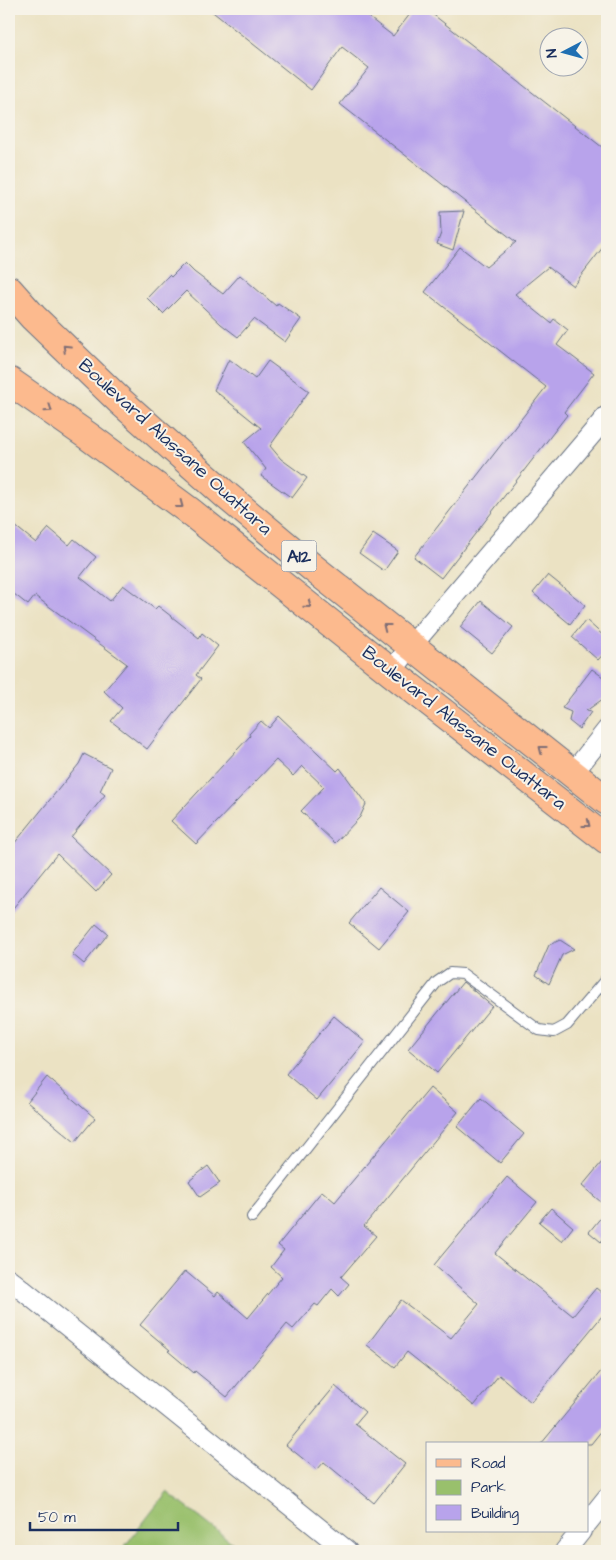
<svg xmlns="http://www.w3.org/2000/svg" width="616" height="1560" font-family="'Architects Daughter',sans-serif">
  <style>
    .green { fill: #99c06c; stroke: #5a7865 }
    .building { fill: #b8a3eb }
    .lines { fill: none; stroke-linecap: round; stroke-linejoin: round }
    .service-casing { stroke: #646e81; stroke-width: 12 }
    .minor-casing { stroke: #646e81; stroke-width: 22 }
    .primary-casing { stroke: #646e81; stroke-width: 30 }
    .service { stroke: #fff; stroke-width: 10 }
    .minor { stroke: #fff; stroke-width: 20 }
    .primary { stroke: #fcba8e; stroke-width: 28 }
    .oneway { stroke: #806e74 }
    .labels { text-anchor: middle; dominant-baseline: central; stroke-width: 4; stroke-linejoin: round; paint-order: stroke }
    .shield { fill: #f7f3e8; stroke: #5d6a87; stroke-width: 1 }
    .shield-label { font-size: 18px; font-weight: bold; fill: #1b2f5e }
    .street-label { font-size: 19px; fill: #1b2f5e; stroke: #f7f3e8 }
  </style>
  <rect width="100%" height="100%" fill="#f7f3e8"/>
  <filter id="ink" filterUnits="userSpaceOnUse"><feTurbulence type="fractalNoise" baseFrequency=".02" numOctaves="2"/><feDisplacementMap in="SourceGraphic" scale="10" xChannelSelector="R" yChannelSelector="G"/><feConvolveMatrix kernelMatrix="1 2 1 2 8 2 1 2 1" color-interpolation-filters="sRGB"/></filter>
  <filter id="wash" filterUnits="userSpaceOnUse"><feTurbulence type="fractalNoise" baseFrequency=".0096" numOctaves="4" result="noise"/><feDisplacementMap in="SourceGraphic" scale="20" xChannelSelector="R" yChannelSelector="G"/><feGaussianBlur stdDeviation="1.12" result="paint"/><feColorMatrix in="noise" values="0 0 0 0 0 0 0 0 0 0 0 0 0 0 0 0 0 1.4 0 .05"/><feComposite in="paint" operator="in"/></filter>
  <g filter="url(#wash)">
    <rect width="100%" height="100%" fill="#ebe2c3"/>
    <path class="green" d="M167,1492l76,59h-122z"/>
    <g id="blocks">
      <g class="building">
        <path d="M209,9h165l-7,7 26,20 21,-27h12l181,142v91l-34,44 -25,-19 -33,27 36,29 3,-4 14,11 -11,15 37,28 -30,39 3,3 -126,163 -27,-21 132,-170 -121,-95 35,-45 26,20 30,-25 -176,-138 29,-36 -27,-21 -31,43z"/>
        <path d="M464,211l-11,39 -16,-6 4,-11 -1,-21z"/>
        <path d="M185,263l9,9 29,22 17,-19 36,31 2,-3 23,16 -16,23 -31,-23 -16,18 -17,-13 -35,-33 -23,23 -16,-16 22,-23 2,2z"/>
        <path d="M229,359l26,20 13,-18 41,30 -39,55 11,13 26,19 -15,20 -31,-22 5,-7 -22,-27 17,-14 -47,-38z"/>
        <path d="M9,521l27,22 13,-15 20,17 5,-6 22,18 -16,20 30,24 13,-16 32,24 3,-3 41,32 3,-5 16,13 -22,29 5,4 -54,70 -36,-28 11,-13 -18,-17 23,-27 -92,-68 -7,9 -19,-15z"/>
        <path d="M373,534l25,17 -14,20 -25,-18z"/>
        <path d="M548,575l37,30 -15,19 -37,-31z"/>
        <path d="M481,601l32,26 -21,26 -32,-26z"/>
        <path d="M586,620l21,19v11l-9,10 -26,-23z"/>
        <path d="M592,669l15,11v16l-21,15 5,1 -12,17 -10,-8 2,-9 -9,-4z"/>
        <path d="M279,716l58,55 3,-3 26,36 -6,13 -25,26 -34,-32 23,-24 -22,-21 -9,10 -17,-16 -80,84 -25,-23 79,-85 -1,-2 12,-13 8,7z"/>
        <path d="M84,754l27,14 -11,23 5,4 -34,42 40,38 -15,17 -39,-38 -48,59v-63l70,-86z"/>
        <path d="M379,887l30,25 -30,36 -30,-25z"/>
        <path d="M96,924l12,10 -24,30 -12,-10z"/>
        <path d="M560,940l14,9 -12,6 -13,29 -13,-9 13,-30z"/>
        <path d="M463,982l29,24 -55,67 -29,-24z"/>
        <path d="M334,1016l31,26 -48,58 -31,-26z"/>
        <path d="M47,1077l48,41 -20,24 -48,-40z"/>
        <path d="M430,1088l28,24 -94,114 12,10 -35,41 8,7 -10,12 -7,-7 -14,17 -3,-2 -22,25 -6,-5 -60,73 -32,-26 -1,2 -26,-22 2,-1 -30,-25 45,-54 30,25 3,-4 30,26 34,-41 -11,-10 13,-17 -6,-5 44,-54 13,11z"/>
        <path d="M481,1098l43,36 -24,29 -43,-36z"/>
        <path d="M607,1156v51l-25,-21z"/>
        <path d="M208,1166l12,17 -20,14 -11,-16z"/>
        <path d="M507,1177l30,25 -42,51 78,63 23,-28 11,9v13l-76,92 -32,-27 -25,31 -67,-54 -12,15 -28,-22 34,-45 50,38 28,-34 -45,-39z"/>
        <path d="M551,1208l22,19 -11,14 -23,-19z"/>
        <path d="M607,1210v24l-6,8 -12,-10z"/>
        <path d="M607,1364v60l-16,20h-50z"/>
        <path d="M335,1386l30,26 -10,12 50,40 -31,39 -50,-41 -7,8 -31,-25z"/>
      </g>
    </g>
  </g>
  <g filter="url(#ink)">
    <use href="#blocks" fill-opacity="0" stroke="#646e81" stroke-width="1"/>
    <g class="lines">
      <defs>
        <path id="service" d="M252,1217l185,-235 13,-9 13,1 76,56 15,2 13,-7 40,-47"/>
        <g id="minor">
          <path d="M391,672l20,-26 196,-230"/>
          <path d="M573,773l34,-43"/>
          <path d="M9,1279l338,272"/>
          <path d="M587,1523l20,-25"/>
          <path d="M565,1551l16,-20"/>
        </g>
        <g id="primary">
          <path d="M9,290l24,27 87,84 107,95 86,72 294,233"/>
          <path d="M9,381l79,55 100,74 203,162 216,168"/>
        </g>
      </defs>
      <use href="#service" class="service-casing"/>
      <use href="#minor" class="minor-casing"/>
      <use href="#primary" class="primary-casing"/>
      <use href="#service" class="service"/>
      <use href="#minor" class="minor"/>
      <use href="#primary" class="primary"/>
    </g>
    <defs><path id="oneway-chevron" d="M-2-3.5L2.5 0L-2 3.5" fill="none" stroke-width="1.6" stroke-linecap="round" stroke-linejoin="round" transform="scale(1.25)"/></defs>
    <g class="oneway">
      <use href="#oneway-chevron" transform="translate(66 348) rotate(-136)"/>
      <use href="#oneway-chevron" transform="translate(49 409) rotate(34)"/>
      <use href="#oneway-chevron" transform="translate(180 505) rotate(37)"/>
      <use href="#oneway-chevron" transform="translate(308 605) rotate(39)"/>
      <use href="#oneway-chevron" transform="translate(386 627) rotate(-142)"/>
      <use href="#oneway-chevron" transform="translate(542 749) rotate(-142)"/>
      <use href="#oneway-chevron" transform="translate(587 824) rotate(38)"/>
    </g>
  </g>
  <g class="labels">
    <rect class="shield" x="281.5" y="540.5" width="35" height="31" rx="4"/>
    <g class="shield-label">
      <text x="299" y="556">A12</text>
    </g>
    <g class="street-label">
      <text transform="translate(175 447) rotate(42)">Boulevard Alassane Ouattara</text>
      <text transform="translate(464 728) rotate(38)">Boulevard Alassane Ouattara</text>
    </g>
  </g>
  <rect width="616" height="1560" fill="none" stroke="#f7f3e8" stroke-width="30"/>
  <rect x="426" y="1442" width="162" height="90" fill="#f7f3e8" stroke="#9fa5b1"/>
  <rect x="436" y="1459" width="25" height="8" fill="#fcba8e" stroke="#9fa5b1"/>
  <text x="471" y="1468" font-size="15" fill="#1b2f5e">Road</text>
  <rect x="436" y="1480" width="25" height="15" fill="#99c06c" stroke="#9fa5b1"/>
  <text x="471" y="1492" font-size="15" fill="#1b2f5e">Park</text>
  <rect x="436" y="1505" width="25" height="15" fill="#b8a3eb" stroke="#9fa5b1"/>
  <text x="471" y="1518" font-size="15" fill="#1b2f5e">Building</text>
  <g transform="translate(564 52) rotate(264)"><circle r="24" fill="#f7f3e8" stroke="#9fa5b1"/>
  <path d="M0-4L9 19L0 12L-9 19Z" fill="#1f6fb2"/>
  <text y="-8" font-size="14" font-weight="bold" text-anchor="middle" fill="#1b2f5e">N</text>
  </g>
  <path d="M30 1522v8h148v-8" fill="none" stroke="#1b2f5e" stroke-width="2.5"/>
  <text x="38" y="1522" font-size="15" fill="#1b2f5e" stroke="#f7f3e8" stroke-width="4" paint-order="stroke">50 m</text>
</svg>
